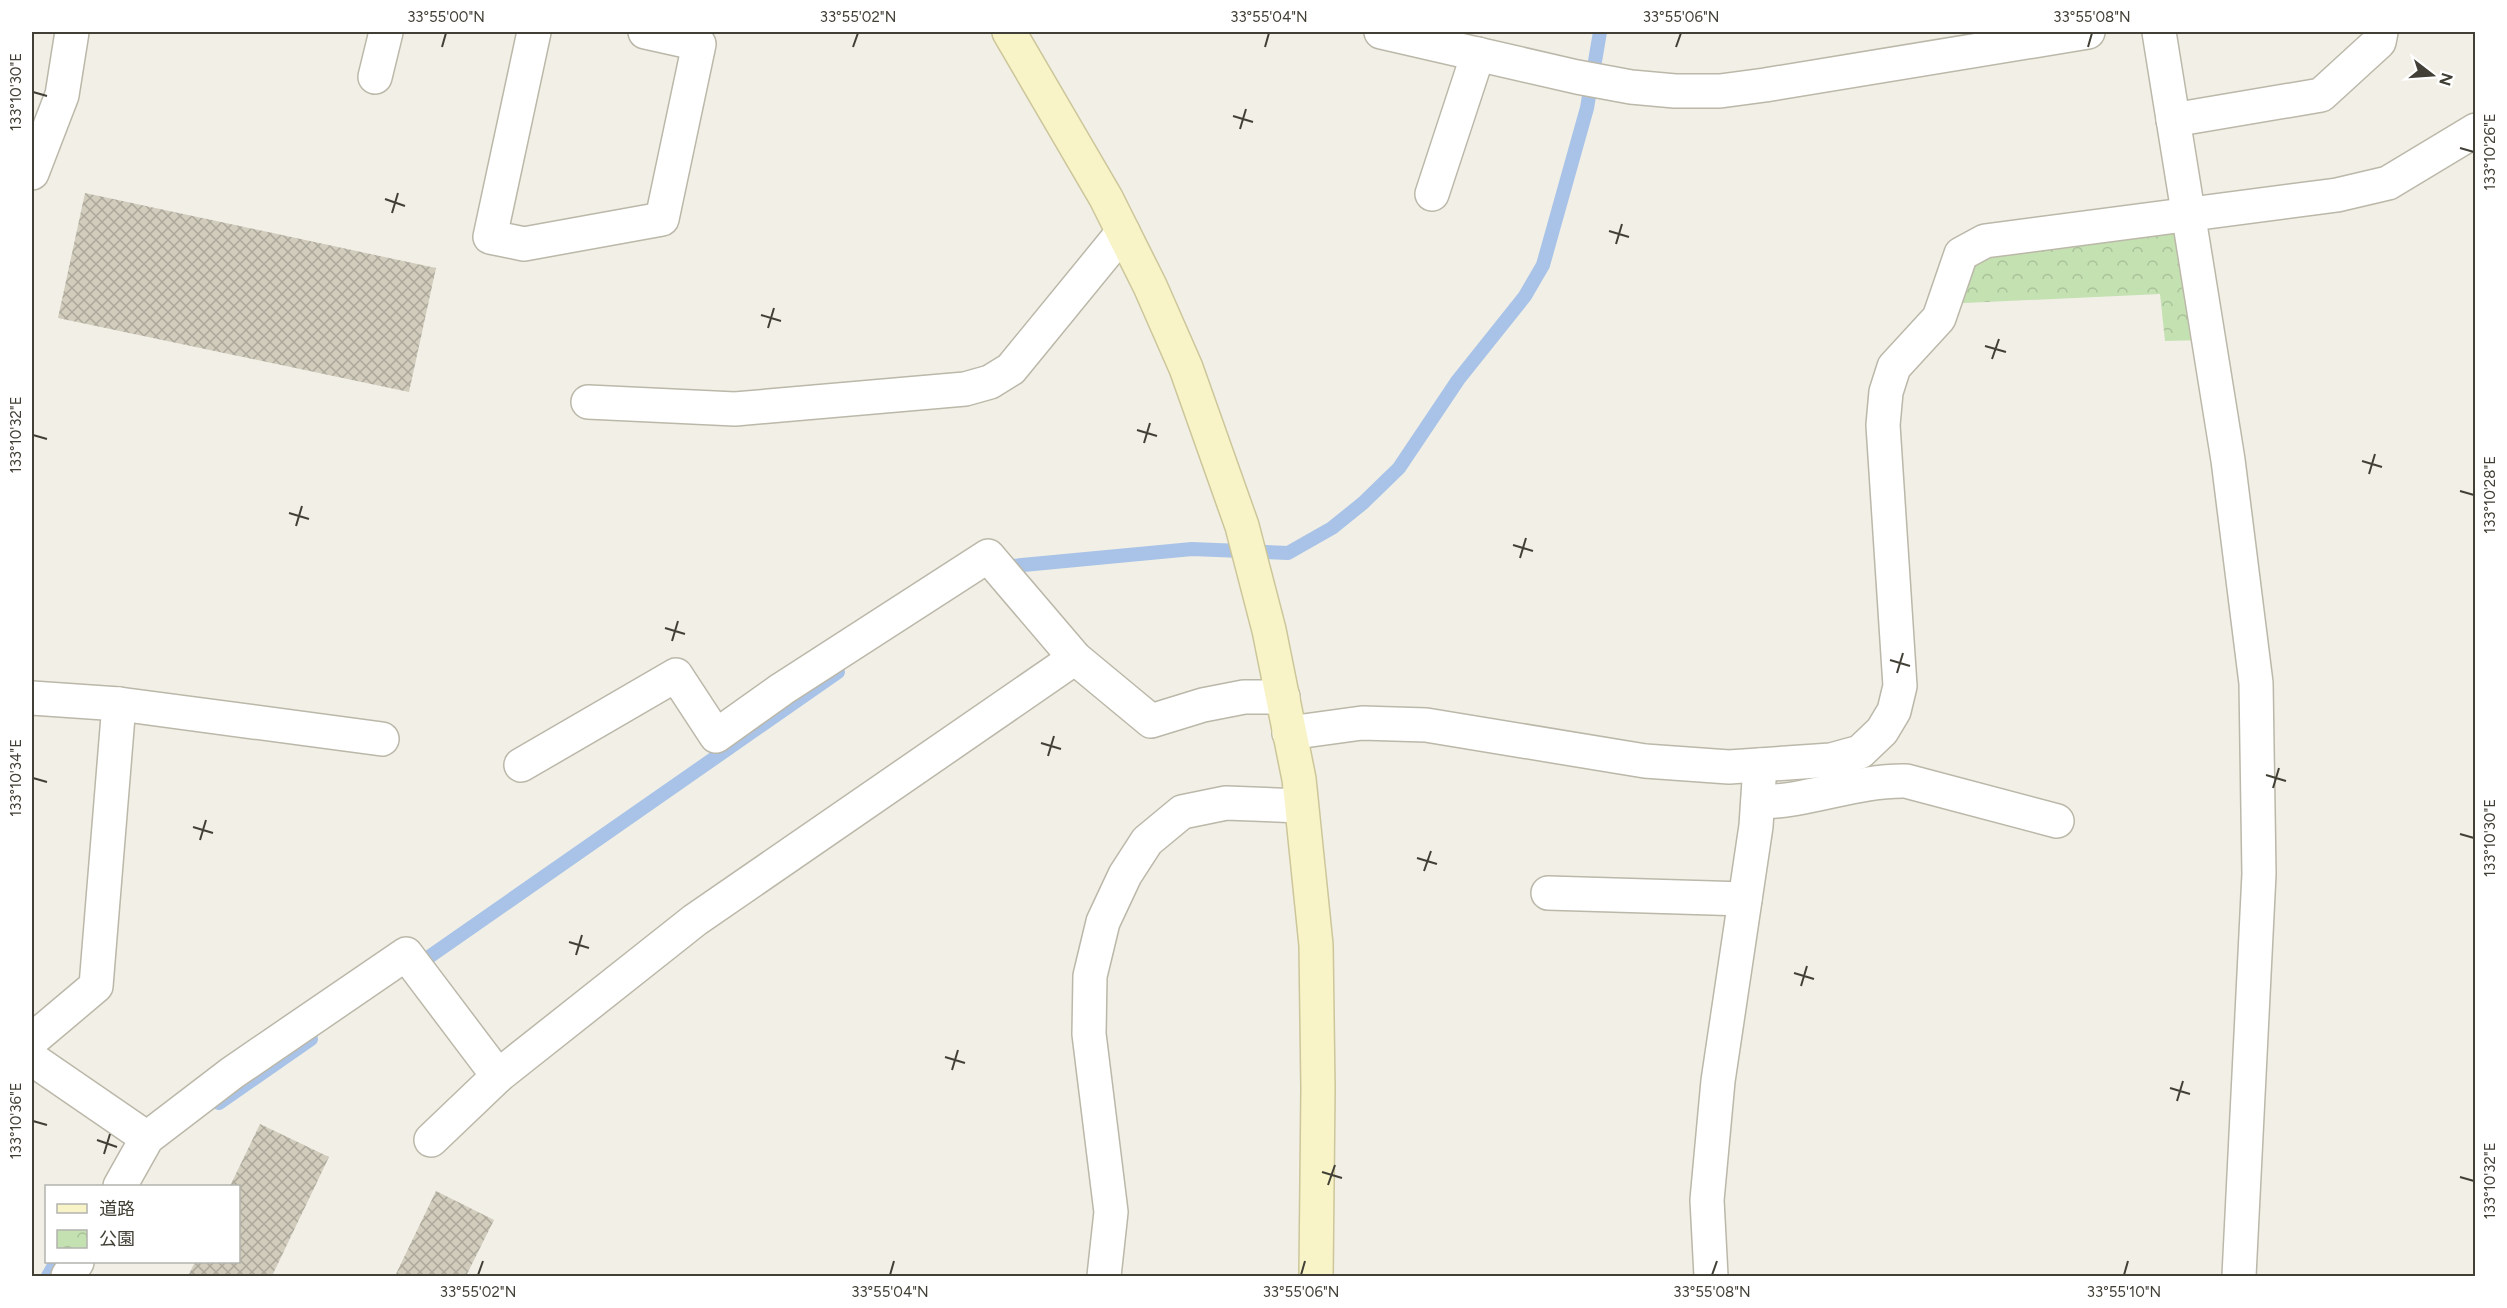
<svg xmlns="http://www.w3.org/2000/svg" width="2507" height="1308" font-family="Figtree,'Noto Sans JP',sans-serif">
  <style>
    .park { fill: url(#park-crowns) }
    .lines { fill: none; stroke-linecap: round; stroke-linejoin: round }
    .stream { stroke: #a8c3e7; stroke-width: 14 }
    .building { fill: url(#building-cross-hatch) }
    .street-casing { stroke: #bbb8a9; stroke-width: 36 }
    .secondary-casing { stroke: #ccc69a; stroke-width: 36 }
    .street { stroke: #fff; stroke-width: 33 }
    .secondary { stroke: #f8f4c8; stroke-width: 33 }
    .ticks { fill: none; stroke: #424036; stroke-width: 2 }
    .neatline { fill: none; stroke: #424036; stroke-width: 2 }
    .ticks-label { font-size: 15px; text-anchor: middle; fill: #424036 }
  </style>
  <defs>
    <pattern id="park-crowns" width="20" height="18" patternUnits="userSpaceOnUse" patternTransform="scale(1.5)"><rect width="20" height="18" fill="#c4e1b2"/><path d="M2 6a3 3 0 1 1 6 0M12 15a3 3 0 1 1 6 0" fill="none" stroke="#aac29a"/></pattern>
    <pattern id="building-cross-hatch" width="8" height="8" patternUnits="userSpaceOnUse" patternTransform="scale(1.5)"><rect width="8" height="8" fill="#d1ccbc"/><path d="M0 0l8 8M0 8l8-8" fill="none" stroke="#aba79a"/></pattern>
  </defs>
  <rect width="100%" height="100%" fill="#f1efe6"/>
  <path class="park" d="M2189,214l16,126 -40,1 -5,-47 -217,10 18,-50z"/>
  <g class="lines">
    <g class="stream">
      <path d="M1001,570l11,-4 180,-17 96,4 44,-25 31,-25 36,-35 59,-88 67,-84 18,-31 44,-157 13,-76"/>
      <path d="M416,966l422,-294"/>
      <path d="M219,1103l92,-64"/>
      <path d="M48,1276l8,-14"/>
    </g>
  </g>
  <g class="building">
    <path d="M85,193l351,75 -27,124 -351,-74z"/>
    <path d="M260,1124l69,33 -57,119h-84l7,-14h43v-76h-8z"/>
    <path d="M436,1191l58,29 -28,56h-71z"/>
  </g>
  <g class="lines">
    <defs>
      <g id="street">
        <path d="M534,32l-44,205 34,7 138,-25 37,-175 -54,-12"/>
        <path d="M1381,32l196,45 54,10 44,4h45l45,-6 323,-53"/>
        <path d="M2159,32l69,428 28,223 3,191 -20,402"/>
        <path d="M375,77l11,-45"/>
        <path d="M2173,120l148,-25 58,-53 2,-10"/>
        <path d="M32,173l30,-78 10,-63"/>
        <path d="M1432,194l46,-140"/>
        <path d="M588,402l147,7 230,-20 25,-7 21,-13 112,-137"/>
        <path d="M32,698l87,6 263,35"/>
        <path d="M1289,733l73,-10 64,2 219,36 84,6 102,-7 29,-8 22,-21 12,-20 6,-25 -17,-261 3,-33 8,-25 45,-49 22,-64 24,-13 352,-46 51,-12 88,-53"/>
        <path d="M521,765l155,-90 40,61 66,-47 206,-133 87,102 76,63 52,-16 41,-8h39"/>
        <path d="M1758,802c50,0 98,-22 148,-21l151,40"/>
        <path d="M1548,893l197,6"/>
        <path d="M32,1040l64,-54 23,-282"/>
        <path d="M32,1059l115,79"/>
        <path d="M431,1140l67,-64 197,-156 380,-262"/>
        <path d="M120,1186l27,-48 85,-65 174,-119 92,122"/>
        <path d="M68,1276l9,-14"/>
        <path d="M1104,1276l7,-64 -22,-178 1,-58 13,-54 22,-47 22,-34 35,-29 44,-9 75,3"/>
        <path d="M1711,1276l-4,-76 11,-119 38,-255 4,-61"/>
      </g>
      <path id="secondary" d="M1009,32l97,166 44,88 36,82 56,158 27,104 30,149 17,166 2,144 -2,187"/>
    </defs>
    <use href="#street" class="street-casing"/>
    <use href="#secondary" class="secondary-casing"/>
    <use href="#street" class="street"/>
    <use href="#secondary" class="secondary"/>
  </g>
  <path class="ticks" d="M442,47l4,-14M853,47l5,-14M1265,47l4,-14M1676,47l5,-14M2088,47l4,-14M33,92l14,4M1233,116l20,6M1240,129l6,-20M2460,148l14,4M385,199l20,7M392,213l6,-20M1609,231l20,6M1616,244l6,-20M761,315l20,6M768,328l6,-20M1985,346l21,6M1992,359l7,-20M1137,430l20,6M33,435l14,4M1144,443l6,-20M2362,461l20,6M2369,474l6,-20M2460,491l14,4M289,513l20,6M296,526l6,-20M1513,545l20,6M1520,558l6,-20M665,628l20,6M672,641l6,-20M1890,660l20,6M1897,673l6,-20M1041,743l20,6M1048,756l6,-20M2266,775l20,6M33,778l14,4M2273,788l6,-20M193,827l20,6M2460,834l14,4M200,840l6,-20M1417,858l20,6M1424,871l7,-20M569,942l20,6M576,955l6,-20M1794,973l20,6M1801,986l6,-20M945,1057l20,6M952,1070l6,-20M2170,1088l20,6M2177,1101l6,-20M33,1121l14,4M97,1140l20,7M104,1154l6,-20M1322,1172l20,6M2460,1177l14,4M1328,1185l7,-20M478,1275l5,-14M890,1275l4,-14M1301,1275l4,-14M1712,1275l5,-14M2124,1275l4,-14"/>
  <rect width="2507" height="1308" fill="none" stroke="#ffffff" stroke-width="66"/>
  <rect x="45" y="1185" width="195" height="78" fill="#ffffff" stroke="#b3b3af" stroke-width="1.5"/>
  <rect x="57" y="1204" width="30" height="9" fill="#f8f4c8" stroke="#b3b3af" stroke-width="1.5"/>
  <text x="99" y="1215" font-size="18" fill="#424036">道路</text>
  <rect x="57" y="1230" width="30" height="18" fill="url(#park-crowns)" stroke="#b3b3af" stroke-width="1.5"/>
  <text x="99" y="1245" font-size="18" fill="#424036">公園</text>
  <g transform="translate(2432 75) rotate(107)" stroke="#ffffff" stroke-width="4.5" paint-order="stroke">
  <path d="M0-4.5L10 22L0 15L-10 22Z" fill="#424036"/>
  <text y="-9" font-size="16" font-weight="bold" text-anchor="middle" fill="#424036">N</text>
  </g>
  <rect x="33" y="33" width="2441" height="1242" class="neatline"/>
  <g class="ticks-label">
    <text x="446" y="22">33°55'00"N</text>
    <text x="858" y="22">33°55'02"N</text>
    <text x="1269" y="22">33°55'04"N</text>
    <text x="1681" y="22">33°55'06"N</text>
    <text x="2092" y="22">33°55'08"N</text>
    <text transform="translate(16 92) rotate(-90)" y="5">133°10'30"E</text>
    <text transform="translate(2490 152) rotate(-90)" y="5">133°10'26"E</text>
    <text transform="translate(16 435) rotate(-90)" y="5">133°10'32"E</text>
    <text transform="translate(2490 495) rotate(-90)" y="5">133°10'28"E</text>
    <text transform="translate(16 778) rotate(-90)" y="5">133°10'34"E</text>
    <text transform="translate(2490 838) rotate(-90)" y="5">133°10'30"E</text>
    <text transform="translate(16 1121) rotate(-90)" y="5">133°10'36"E</text>
    <text transform="translate(2490 1181) rotate(-90)" y="5">133°10'32"E</text>
    <text x="478" y="1297">33°55'02"N</text>
    <text x="890" y="1297">33°55'04"N</text>
    <text x="1301" y="1297">33°55'06"N</text>
    <text x="1712" y="1297">33°55'08"N</text>
    <text x="2124" y="1297">33°55'10"N</text>
  </g>
</svg>
